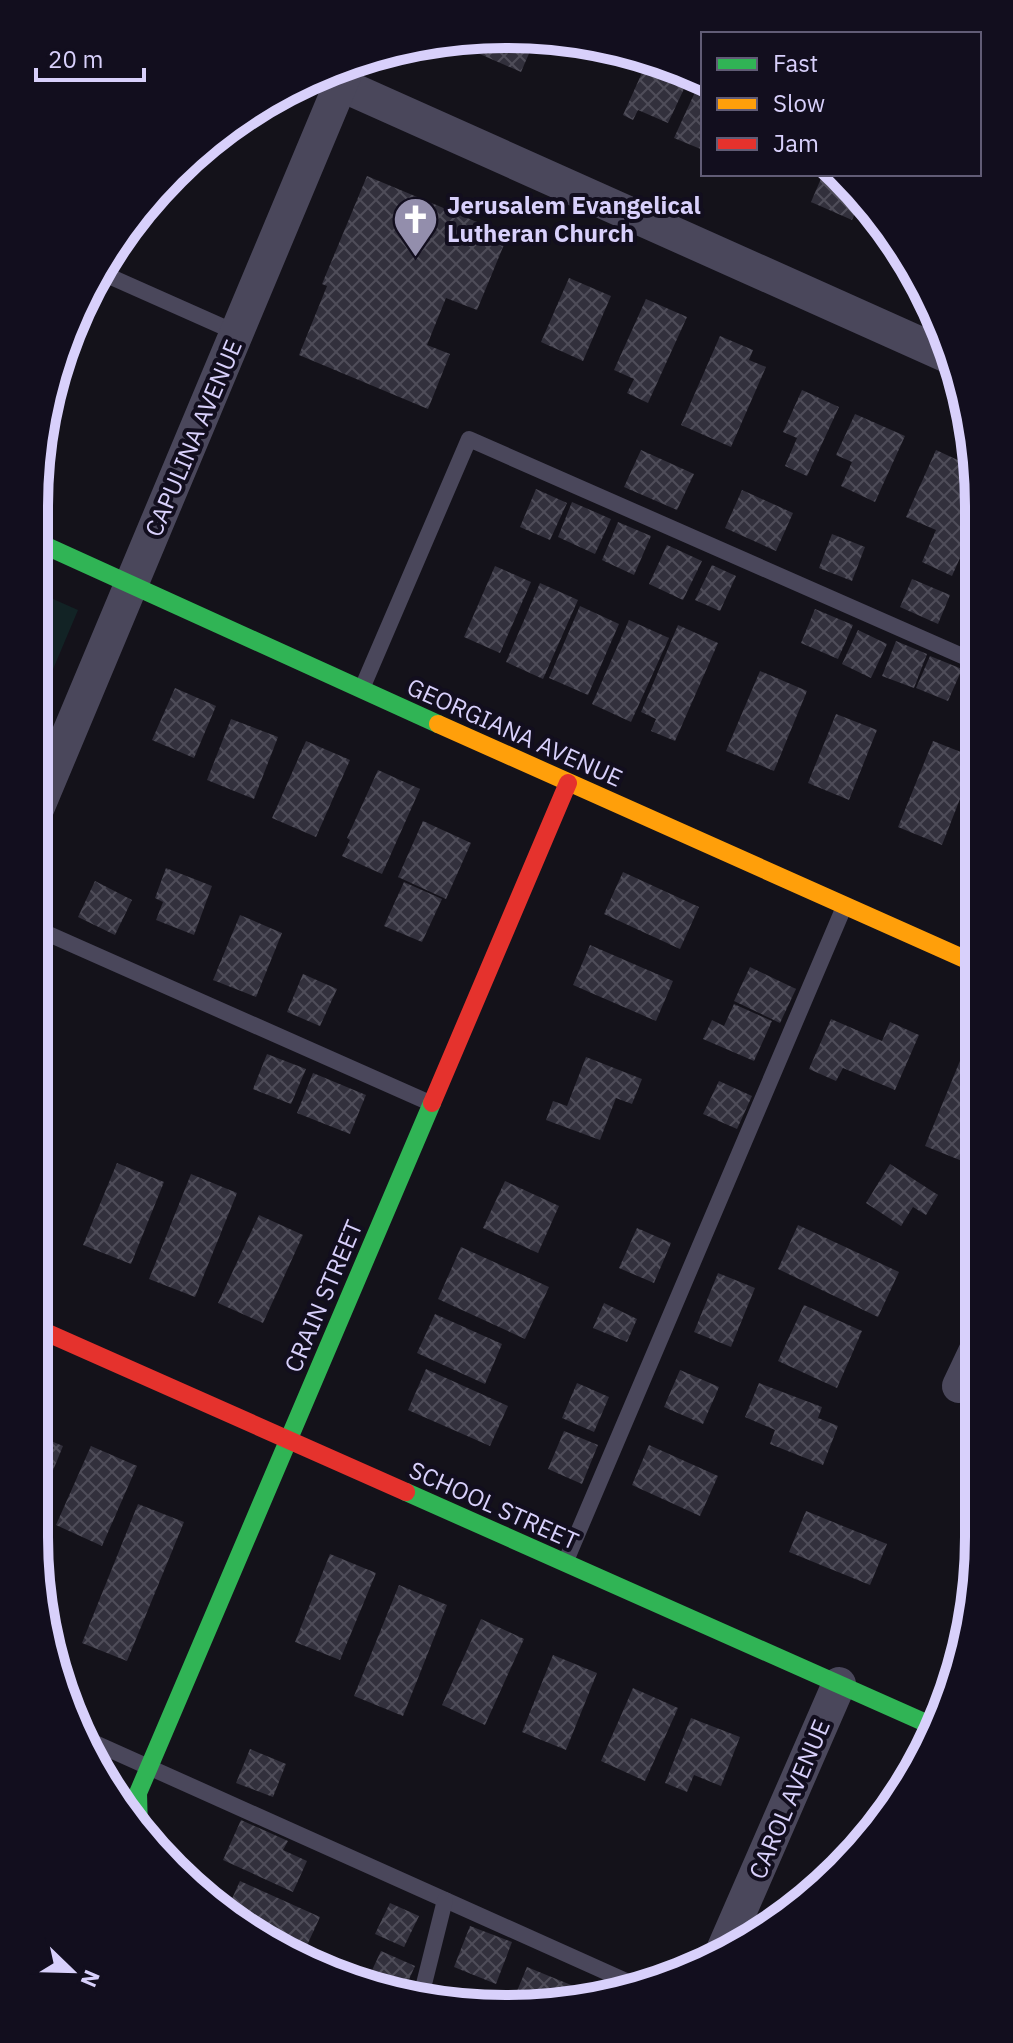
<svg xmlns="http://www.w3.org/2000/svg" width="1013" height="2043" font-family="'IBM Plex Sans',sans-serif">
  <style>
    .park { fill: #122325 }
    .building { fill: url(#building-cross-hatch) }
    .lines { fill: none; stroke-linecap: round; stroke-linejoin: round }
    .lane { stroke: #4a475b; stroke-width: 16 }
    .street { stroke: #4a475b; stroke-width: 34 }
    .fast { stroke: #30b455; stroke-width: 18 }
    .slow { stroke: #ff9f0a; stroke-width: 18 }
    .jam { stroke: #e5322d; stroke-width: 18 }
    .labels { text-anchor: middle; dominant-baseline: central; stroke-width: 8; stroke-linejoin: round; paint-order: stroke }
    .poi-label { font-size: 24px; font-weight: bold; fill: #d8d0fb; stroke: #120e1e; text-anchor: start }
    .street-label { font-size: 24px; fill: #d8d0fb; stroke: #120e1e }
    .rim { fill: none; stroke: #d8d0fb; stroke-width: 10 }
  </style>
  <defs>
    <pattern id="building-cross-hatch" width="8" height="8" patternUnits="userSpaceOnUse" patternTransform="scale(2)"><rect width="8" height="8" fill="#32303c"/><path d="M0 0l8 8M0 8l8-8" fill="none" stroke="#4f4d59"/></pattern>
  </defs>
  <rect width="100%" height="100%" fill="#14121a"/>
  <path class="park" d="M35,591l43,19 -43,102z"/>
  <g class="building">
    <path d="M537,35l-16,37 -55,-24 2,-4z"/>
    <path d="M646,64l44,12 -22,47 -30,-13 -5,10 -10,-5z"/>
    <path d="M701,79h2v71l-29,-12z"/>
    <path d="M823,174h15l23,26 -9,20 -41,-18z"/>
    <path d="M367,176l141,59 -31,75 -31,-12 -19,47 23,9 -22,55 -129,-54 28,-69 -5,-2z"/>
    <path d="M569,278l42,18 -28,65 -42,-19z"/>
    <path d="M646,299l41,18 -39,86 -21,-10 7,-14 -20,-9z"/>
    <path d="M720,336l33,14 -4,10 17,7 -35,80 -50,-22z"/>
    <path d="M802,390l37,17 -32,69 -22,-10 12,-28 -14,-6z"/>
    <path d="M855,414l50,22 -30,66 -34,-16 11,-24 -16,-7z"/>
    <path d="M641,450l53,24 -17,36 -53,-23z"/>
    <path d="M936,450l39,18v56l-23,52 -30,-14 14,-32 -30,-13z"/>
    <path d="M536,489l31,14 -17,37 -30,-13z"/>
    <path d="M742,490l51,23 -17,38 -51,-23z"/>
    <path d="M572,502l39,17 -16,35 -37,-17z"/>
    <path d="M618,522l33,14 -17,39 -32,-15z"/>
    <path d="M832,534l33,13 -13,34 -33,-13z"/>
    <path d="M667,545l35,16 -19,39 -34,-16z"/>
    <path d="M712,565l24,11 -16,35 -25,-11z"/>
    <path d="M495,566l36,16 -31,71 -36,-16z"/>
    <path d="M912,579l38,16 -12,29 -38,-17z"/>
    <path d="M540,583l38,17 -35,79 -37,-17z"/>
    <path d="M580,606l39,18 -31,71 -39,-17z"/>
    <path d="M815,609l38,16 -15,34 -37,-16z"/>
    <path d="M629,620l40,18 -38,84 -39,-18z"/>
    <path d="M678,625l40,18 -43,98 -24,-10 5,-12 -15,-7z"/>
    <path d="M858,630l29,14 -16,34 -29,-14z"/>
    <path d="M896,641l31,13 -13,34 -32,-12z"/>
    <path d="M930,656l32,13 -14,32 -32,-13z"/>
    <path d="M760,671l47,20 -33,80 -48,-20z"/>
    <path d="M175,688l41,18 -22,52 -42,-18z"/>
    <path d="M836,714l41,16 -28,70 -41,-17z"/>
    <path d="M231,719l47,18 -24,62 -47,-19z"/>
    <path d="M306,741l44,19 -34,77 -44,-19z"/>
    <path d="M933,741l43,17 -34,87 -44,-18z"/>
    <path d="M378,770l42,19 -38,85 -40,-18 8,-16 -3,-2z"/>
    <path d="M423,821l48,22 -25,56 -48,-22z"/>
    <path d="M166,868l46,18 -18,49 -38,-15 7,-18 -8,-4z"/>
    <path d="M623,872l76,35 -19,42 -76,-35z"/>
    <path d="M95,881l37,19 -17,35 -37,-18z"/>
    <path d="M404,882l38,17 -20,43 -38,-16z"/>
    <path d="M240,915l42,18 -26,64 -43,-17z"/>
    <path d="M590,945l83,36 -17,40 -83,-36z"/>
    <path d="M750,967l46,22 -16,34 -46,-22z"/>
    <path d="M303,974l34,15 -17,37 -33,-14z"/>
    <path d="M734,1004l38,17 -18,40 -51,-22 9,-19 12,6z"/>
    <path d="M831,1019l51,22 8,-19 29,13 -24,55 -52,-22 -7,13 -27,-12z"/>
    <path d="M267,1054l39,15 -15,35 -38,-15z"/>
    <path d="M962,1056l15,6v105l-52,-21z"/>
    <path d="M586,1057l56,22 -10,25 -16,-6 -16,42 -54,-20 7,-19 14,5z"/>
    <path d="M313,1073l53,22 -16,39 -53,-21z"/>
    <path d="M719,1081l33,15 -15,33 -34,-15z"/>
    <path d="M34,1083l19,8 -19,45z"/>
    <path d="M117,1163l47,19 -33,82 -48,-19z"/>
    <path d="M890,1164l48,31 -12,20 -13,-8 -12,19 -35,-23z"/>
    <path d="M191,1174l46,19 -42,104 -46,-18z"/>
    <path d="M505,1181l54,25 -21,47 -55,-25z"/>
    <path d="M259,1215l44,20 -40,88 -45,-20z"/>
    <path d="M798,1225l101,47 -21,45 -100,-48z"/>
    <path d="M637,1228l34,15 -17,40 -35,-15z"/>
    <path d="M461,1247l88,40 -24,52 -87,-40z"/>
    <path d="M718,1273l37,15 -24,59 -37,-15z"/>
    <path d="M604,1303l33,16 -10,23 -34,-14z"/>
    <path d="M804,1305l58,26 -25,57 -59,-27z"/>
    <path d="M435,1314l67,30 -17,40 -68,-31z"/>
    <path d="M426,1369l82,37 -18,40 -82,-36z"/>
    <path d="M680,1370l39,17 -16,37 -39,-17z"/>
    <path d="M577,1383l32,14 -15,35 -32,-14z"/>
    <path d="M759,1383l63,24 -4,11 20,8 -15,39 -53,-21 5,-14 -30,-13z"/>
    <path d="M564,1431l34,14 -16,39 -34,-15z"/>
    <path d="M34,1434l29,12 -29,71z"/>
    <path d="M649,1445l69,31 -18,40 -68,-31z"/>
    <path d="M91,1446l46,20 -35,80 -46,-21z"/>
    <path d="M138,1504l46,18 -57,139 -45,-18z"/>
    <path d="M806,1511l81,33 -17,41 -81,-33z"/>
    <path d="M330,1554l46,19 -36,87 -45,-18z"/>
    <path d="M399,1585l48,20 -44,111 -49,-20z"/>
    <path d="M481,1619l43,20 -39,86 -43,-20z"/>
    <path d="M553,1655l44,18 -31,77 -44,-18z"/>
    <path d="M633,1688l45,20 -33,73 -44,-20z"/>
    <path d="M691,1718l49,19 -19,49 -27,-11 -7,17 -22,-9z"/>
    <path d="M250,1749l36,15 -13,33 -37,-14z"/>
    <path d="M879,1799l10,5 -24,33 -1,-1z"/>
    <path d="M241,1820l47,21 -5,9 24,11 -14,31 -70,-32z"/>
    <path d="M240,1881l80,36 -17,37 -59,-24 -18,-18z"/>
    <path d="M390,1903l29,13 -15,31 -29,-13z"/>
    <path d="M470,1926l42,16 -16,42 -42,-17z"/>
    <path d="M381,1951l34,15 -13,29 -35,-14z"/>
    <path d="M527,1967l71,29 -30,9 -56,-2z"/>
  </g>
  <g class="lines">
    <g class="lane">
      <path d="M102,273l135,60"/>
      <path d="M363,686l106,-247 507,223"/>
      <path d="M35,928l395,175"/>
      <path d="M565,1563l279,-656"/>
      <path d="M86,1739l549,246"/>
      <path d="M420,2000l25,-100"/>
    </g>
    <g class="street">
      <path d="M324,77l628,281"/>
      <path d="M35,814l315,-752"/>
      <path d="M959,1386l18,-38"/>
      <path d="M720,1957l119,-273"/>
    </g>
    <g class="fast">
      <path d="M35,541l403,183"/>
      <path d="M406,1492l529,235"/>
      <path d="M139,1831l-1,-38 294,-690"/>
    </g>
    <path class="slow" d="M438,724l538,240"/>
    <g class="jam">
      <path d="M432,1103l136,-320"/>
      <path d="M34,1327l372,165"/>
    </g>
  </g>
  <defs>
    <symbol id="church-pin" viewBox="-11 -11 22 30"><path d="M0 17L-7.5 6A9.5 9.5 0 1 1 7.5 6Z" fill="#938eac" stroke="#120e1e"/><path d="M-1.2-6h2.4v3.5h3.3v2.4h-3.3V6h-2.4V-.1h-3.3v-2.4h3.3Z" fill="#fff"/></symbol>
  </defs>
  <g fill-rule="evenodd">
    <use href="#church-pin" x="390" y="194" width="51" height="69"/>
  </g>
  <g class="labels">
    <g class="poi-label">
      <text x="447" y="205">Jerusalem Evangelical<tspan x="447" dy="28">Lutheran Church</tspan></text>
    </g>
    <g class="street-label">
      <text transform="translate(193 438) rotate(-67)">CAPULINA AVENUE</text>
      <text transform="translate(515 732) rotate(24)">GEORGIANA AVENUE</text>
      <text transform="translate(323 1296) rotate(-67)">CRAIN STREET</text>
      <text transform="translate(494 1505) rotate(24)">SCHOOL STREET</text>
      <text transform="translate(789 1799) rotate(-67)">CAROL AVENUE</text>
    </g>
  </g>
  <path d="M0 0H1013V2043H0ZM506 48H507A458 458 0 0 1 965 506V1537A458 458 0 0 1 507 1995H506A458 458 0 0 1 48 1537V506A458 458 0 0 1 506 48Z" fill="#120e1e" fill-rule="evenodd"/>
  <path class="rim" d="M506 48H507A458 458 0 0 1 965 506V1537A458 458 0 0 1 507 1995H506A458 458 0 0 1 48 1537V506A458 458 0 0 1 506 48Z"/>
  <rect x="701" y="32" width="280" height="144" fill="#120e1e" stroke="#615c76" stroke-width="2"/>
  <rect x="717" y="58" width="40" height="12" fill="#30b455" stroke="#615c76" stroke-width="2"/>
  <text x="773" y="72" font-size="24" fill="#d8d0fb">Fast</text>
  <rect x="717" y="98" width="40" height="12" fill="#ff9f0a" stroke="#615c76" stroke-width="2"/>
  <text x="773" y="112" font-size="24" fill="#d8d0fb">Slow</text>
  <rect x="717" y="138" width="40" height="12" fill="#e5322d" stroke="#615c76" stroke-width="2"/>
  <text x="773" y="152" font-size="24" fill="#d8d0fb">Jam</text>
  <g transform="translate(72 1971) rotate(113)" stroke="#120e1e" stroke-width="6" paint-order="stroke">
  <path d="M0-6L14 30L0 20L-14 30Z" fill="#d8d0fb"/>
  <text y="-12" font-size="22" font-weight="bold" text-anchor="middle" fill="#d8d0fb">N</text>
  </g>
  <path d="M36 68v12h108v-12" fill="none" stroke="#d8d0fb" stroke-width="4"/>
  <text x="48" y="68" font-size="24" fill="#d8d0fb" stroke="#120e1e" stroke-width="6" paint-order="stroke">20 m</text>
</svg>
